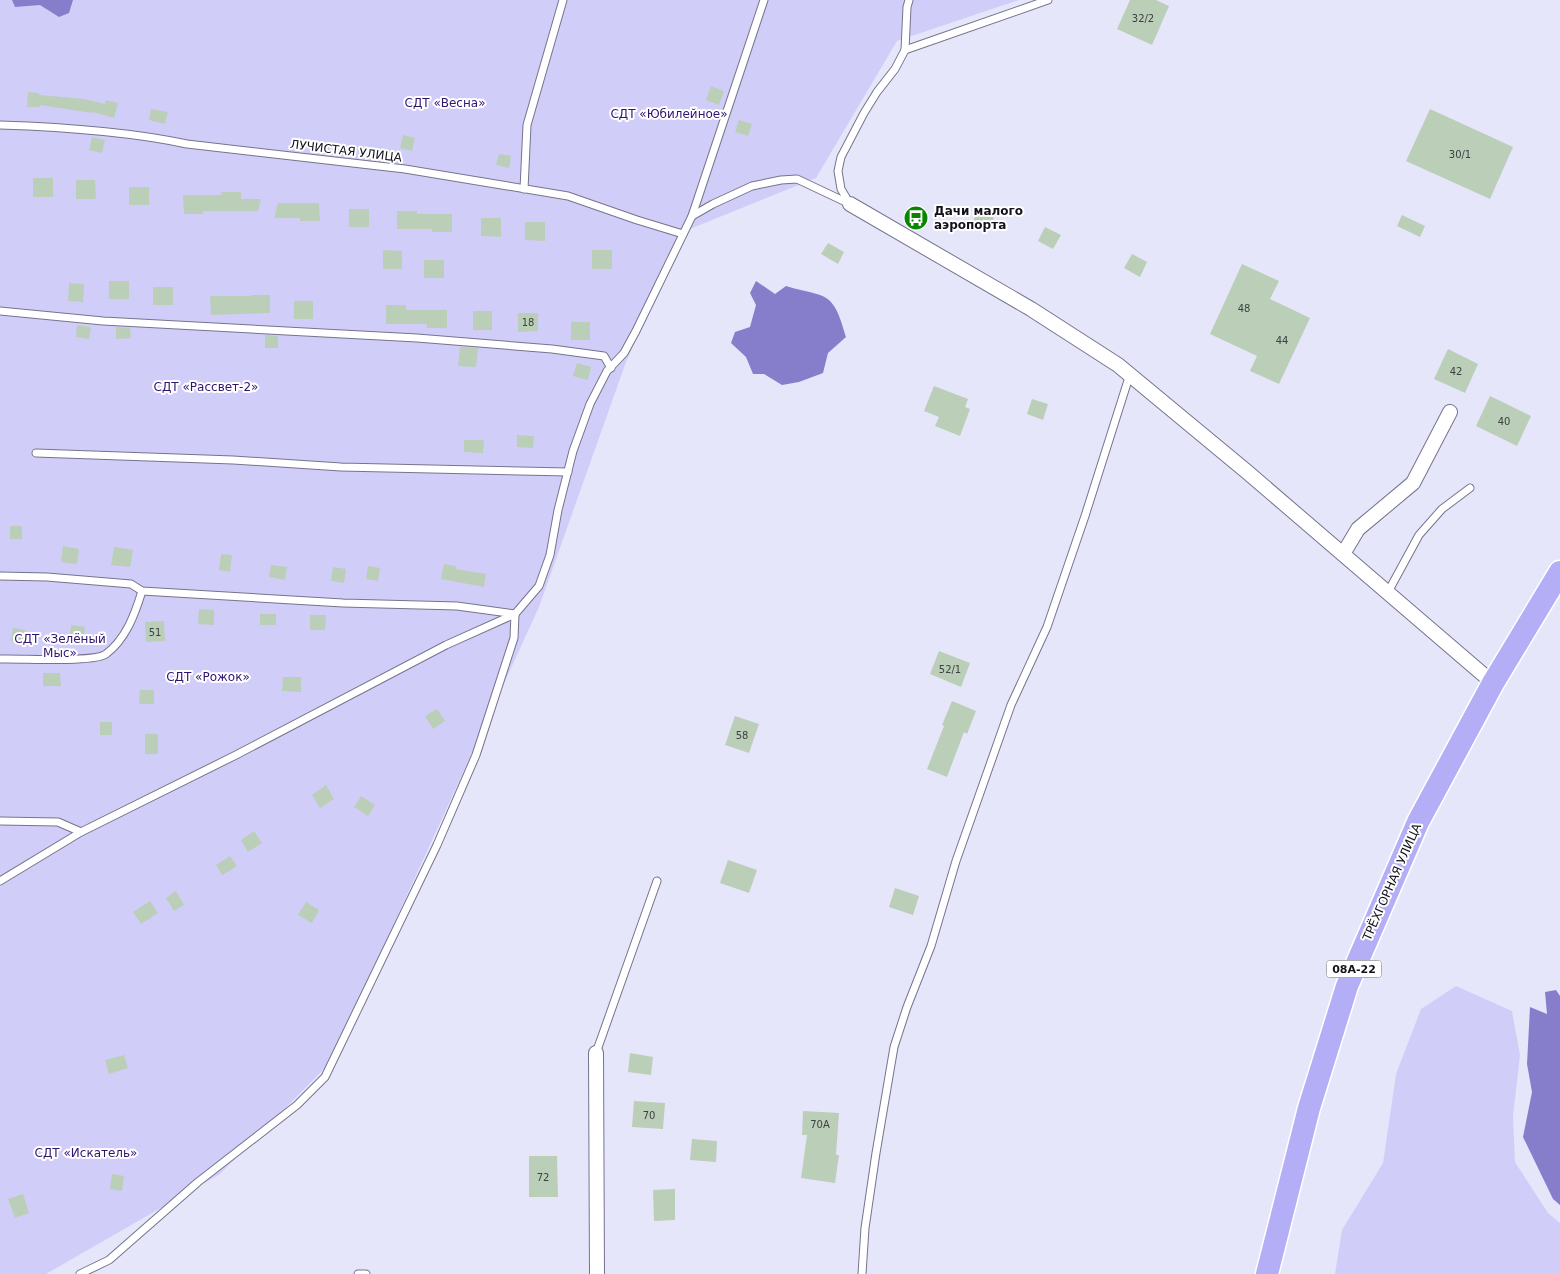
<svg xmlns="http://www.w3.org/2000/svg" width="1560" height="1274" font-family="'DejaVu Sans',sans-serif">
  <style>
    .green { fill: #d0cef8 }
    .water { fill: #867ecb }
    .building { fill: #bbceb8 }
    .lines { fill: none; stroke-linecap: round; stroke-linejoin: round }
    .service-casing { stroke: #75748c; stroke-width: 9 }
    .minor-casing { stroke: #75748c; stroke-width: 16 }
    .trunk-casing { stroke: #fff; stroke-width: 25 }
    .service { stroke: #fff; stroke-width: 7 }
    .minor { stroke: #fff; stroke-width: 14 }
    .trunk { stroke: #b4aef6; stroke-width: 22 }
    .labels { text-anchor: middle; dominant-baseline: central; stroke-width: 4; stroke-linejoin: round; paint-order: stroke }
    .number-label { font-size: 10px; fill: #3d4142 }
    .shield { fill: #fff; stroke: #5a595f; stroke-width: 1 }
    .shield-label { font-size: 11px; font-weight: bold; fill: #13121b }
    .park-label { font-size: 12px; fill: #2f1470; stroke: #fff }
    .street-label { font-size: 12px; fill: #13121b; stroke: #fff }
    .poi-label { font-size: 12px; font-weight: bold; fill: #13121b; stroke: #fff; text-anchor: start }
  </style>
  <rect width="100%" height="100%" fill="#e6e6fb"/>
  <g class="green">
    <path d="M0,0h1019l-122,41 -81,137 -131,53 -59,131 -87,245 -209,456 -110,111 -174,100h-46z"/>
    <path d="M1456,986l56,25 8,44 -7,61 2,46 33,51 12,10v51h-225l7,-44 41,-67 13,-89 25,-65z"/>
  </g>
  <g class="water">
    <path d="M12,0h61l-4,13 -10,4 -19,-12 -25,2z"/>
    <path d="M756,281l19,13 11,-8c11,4 23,5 34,9 17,5 21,27 26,42l-18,16 -5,20 -24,9 -17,3 -18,-11h-11l-7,-17 -15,-14 4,-11 15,-5 6,-22 -6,-12z"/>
    <path d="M1556,990l4,6v209l-7,-6 -30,-62 9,-45 -5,-28 3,-57 17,7 -2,-22z"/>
  </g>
  <g class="building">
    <path d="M1130,0h26l13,6 -17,39 -35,-16z"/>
    <path d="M711,86l13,5 -5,14 -13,-5z"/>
    <path d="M28,92l11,1v2l46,4 20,5 1,-4 12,3 -4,15 -21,-6 -1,1 -52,-8 -1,2h-12z"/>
    <path d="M151,109l17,3 -3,12 -16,-4z"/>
    <path d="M1430,109l83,38 -23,52 -84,-38z"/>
    <path d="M739,120l13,4 -4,12 -13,-4z"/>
    <path d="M403,135l12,3 -3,13 -12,-3z"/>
    <path d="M92,137l13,3 -3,13 -13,-3z"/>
    <path d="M499,154l12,2 -2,12 -13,-3z"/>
    <rect x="33" y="178" width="20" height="19"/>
    <path d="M76,180h19l1,19h-20z"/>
    <rect x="129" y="187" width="20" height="18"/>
    <path d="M221,192h20v7h20l-3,12h-55v3h-19l-1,-19h38z"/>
    <path d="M278,203h41l1,18h-20v-3h-26z"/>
    <rect x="349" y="209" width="20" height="18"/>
    <path d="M979,210l15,8 -7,14 -16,-8z"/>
    <path d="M397,211h20v3h35v18h-20v-3h-35z"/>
    <path d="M1402,215l23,11 -5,11 -23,-11z"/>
    <path d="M481,218h20v19l-20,-1z"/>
    <path d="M525,222h20v19l-20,-1z"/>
    <path d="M1045,227l16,8 -8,14 -15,-8z"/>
    <path d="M828,243l16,9 -6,12 -17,-10z"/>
    <path d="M383,250l19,1v18h-19z"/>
    <rect x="592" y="250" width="20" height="19"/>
    <path d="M1132,254l15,8 -7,15 -16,-9z"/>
    <rect x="424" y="260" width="20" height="18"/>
    <path d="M1242,264l37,17 -9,18 40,19 -31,66 -29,-13 7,-15 -47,-22z"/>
    <rect x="109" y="281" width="20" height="18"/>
    <path d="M69,283l15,1 -1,18 -15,-1z"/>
    <rect x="153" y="287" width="20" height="18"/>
    <path d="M251,295h19v18l-59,2 -1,-19h41z"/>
    <rect x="294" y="301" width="19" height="18"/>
    <path d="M386,305h20v5h41v18h-20v-4h-41z"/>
    <rect x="473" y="311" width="19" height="19"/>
    <path d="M518,313h20v18l-20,1z"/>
    <rect x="571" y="322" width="19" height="18"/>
    <path d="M77,325l14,2 -2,12 -13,-2z"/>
    <path d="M116,327l14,1 1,10 -15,1z"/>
    <path d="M265,335l13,1v12h-13z"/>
    <path d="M460,347l18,1 -2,19 -18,-1z"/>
    <path d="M1448,349l30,15 -13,29 -31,-14z"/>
    <path d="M577,363l14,4 -3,13 -15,-4z"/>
    <path d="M934,386l34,13 -3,8 5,2 -10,27 -25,-10 4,-9 -15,-6z"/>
    <path d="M1490,396l41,20 -14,30 -41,-20z"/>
    <path d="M1032,399l16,5 -5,16 -16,-6z"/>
    <path d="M517,435l17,1 -1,12 -16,-1z"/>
    <path d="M464,440h20l-1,13 -19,-1z"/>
    <rect x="10" y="526" width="12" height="13"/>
    <path d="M63,546l16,3 -2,15 -16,-2z"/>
    <path d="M114,547l19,3 -3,17 -19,-2z"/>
    <path d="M221,554l11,1 -2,17 -11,-2z"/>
    <path d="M444,564l12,2 -1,3 31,5 -2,13 -43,-8z"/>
    <path d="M271,565l16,2 -2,13 -16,-3z"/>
    <path d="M368,566l12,2 -2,13 -12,-2z"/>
    <path d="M333,567l13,2 -2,14 -13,-2z"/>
    <path d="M199,609l15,1v15l-16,-1z"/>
    <rect x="260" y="614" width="16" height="11"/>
    <path d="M310,615h16l-1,15h-15z"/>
    <path d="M164,621l1,20 -19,1 -1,-20z"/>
    <path d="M71,625l14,2 -3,18 -13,-2z"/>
    <path d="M13,628l12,2 -2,12 -12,-1z"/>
    <path d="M939,651l31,12 -9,24 -31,-13z"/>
    <path d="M43,673h17l1,13h-18z"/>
    <path d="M283,677h18v15l-19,-1z"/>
    <path d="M140,690h14v14h-15z"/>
    <path d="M952,701l24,10 -9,23 -3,-2 -17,45 -20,-8 17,-43 -2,-1z"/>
    <path d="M437,709l8,12 -12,8 -8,-13z"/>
    <path d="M735,716l24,8 -10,29 -24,-8z"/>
    <rect x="100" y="722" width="12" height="13"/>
    <rect x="145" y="734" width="13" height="20"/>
    <path d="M326,785l8,14 -14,9 -8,-13z"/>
    <path d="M361,796l14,9 -7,11 -14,-9z"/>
    <path d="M254,831l8,12 -14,9 -7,-12z"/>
    <path d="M230,856l7,10 -15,9 -6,-10z"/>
    <path d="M728,860l29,10 -8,23 -29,-10z"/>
    <path d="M895,888l24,8 -6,19 -24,-8z"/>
    <path d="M176,891l8,14 -10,6 -8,-13z"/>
    <path d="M150,901l8,12 -17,11 -8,-12z"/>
    <path d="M306,902l13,8 -7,13 -14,-8z"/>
    <path d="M630,1053l23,4 -2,18 -23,-3z"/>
    <path d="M124,1055l4,13 -19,6 -4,-14z"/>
    <path d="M634,1101l31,2 -2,26 -31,-2z"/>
    <path d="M803,1111l36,2 -3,42h3l-4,28 -34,-5 6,-43h-5z"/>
    <path d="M692,1139l25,2 -1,21 -26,-2z"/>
    <path d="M529,1156h28l1,41h-29z"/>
    <path d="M112,1174l12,2 -2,15 -12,-2z"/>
    <path d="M675,1189v31l-21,1 -1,-31z"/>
    <path d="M23,1194l6,19 -14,5 -7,-19z"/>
  </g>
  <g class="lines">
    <defs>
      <g id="service">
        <path d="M905,50l2,-43 2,-7"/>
        <path d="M0,125c62,2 126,6 187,19l218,25 163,27 69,24 46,14"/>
        <path d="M524,189l3,-64 36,-125"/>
        <path d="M850,204l-9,-15 -3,-18 3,-14 23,-44 13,-21 18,-23 10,-19 143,-50"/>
        <path d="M692,216l72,-216"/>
        <path d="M0,311l103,10 314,17 135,11 52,7 7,12"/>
        <path d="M36,453l197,7 108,7 227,5"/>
        <path d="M0,576l47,1 84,7 11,7 201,12 114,3 58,8"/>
        <path d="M1388,592l31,-57 23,-26 28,-21"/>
        <path d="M0,659c21,-1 94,4 106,-5 20,-15 29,-40 36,-63"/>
        <path d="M0,821l58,1 23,10 155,-77 210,-110 69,-31 24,-28 11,-31 8,-45 15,-59 17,-47 17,-33 17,-18 12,-22 56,-115 21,-12 39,-18 29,-6 16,-1 53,25"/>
        <path d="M0,881l81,-49"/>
        <path d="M596,1053l61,-172"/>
        <path d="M80,1274l29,-14 89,-78 99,-77 28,-28 112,-232 39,-90 38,-117 1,-24"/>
        <path d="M358,1274h8"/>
        <path d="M862,1274l3,-46 11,-75 18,-106 13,-40 24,-61 25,-85 55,-156 36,-78 38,-111 45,-142"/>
      </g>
      <g id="minor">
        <path d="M850,204l181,105 87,56 128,106 247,212"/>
        <path d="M1343,554l15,-25 55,-46 37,-71"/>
        <path d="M596,1053l1,221"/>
      </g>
      <path id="trunk" d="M1267,1274l42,-166 38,-122 71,-164 75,-139 67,-111"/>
    </defs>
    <use href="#service" class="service-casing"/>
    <use href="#minor" class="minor-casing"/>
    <use href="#trunk" class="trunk-casing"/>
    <use href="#service" class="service"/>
    <use href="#minor" class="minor"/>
    <use href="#trunk" class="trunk"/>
  </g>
  <defs>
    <symbol id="bus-disc" viewBox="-11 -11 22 22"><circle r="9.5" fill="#0a8502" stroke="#fff"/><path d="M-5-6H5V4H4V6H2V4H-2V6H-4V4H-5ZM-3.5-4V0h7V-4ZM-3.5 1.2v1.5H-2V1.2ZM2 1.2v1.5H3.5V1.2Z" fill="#fff"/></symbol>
  </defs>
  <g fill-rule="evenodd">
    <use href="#bus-disc" x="902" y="204" width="28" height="28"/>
  </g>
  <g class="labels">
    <g class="number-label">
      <text x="1143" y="18">32/2</text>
      <text x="1460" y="154">30/1</text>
      <text x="1244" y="308">48</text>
      <text x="528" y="322">18</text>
      <text x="1282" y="340">44</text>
      <text x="1456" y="371">42</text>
      <text x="1504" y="421">40</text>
      <text x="155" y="632">51</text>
      <text x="950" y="669">52/1</text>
      <text x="742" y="735">58</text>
      <text x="649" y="1115">70</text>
      <text x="820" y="1124">70А</text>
      <text x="543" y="1177">72</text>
    </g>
    <rect class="shield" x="1326.5" y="960.5" width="55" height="17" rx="4"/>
    <g class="shield-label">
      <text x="1354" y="969">08А-22</text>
    </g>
    <g class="park-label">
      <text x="445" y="103">СДТ «Весна»</text>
      <text x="669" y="114">СДТ «Юбилейное»</text>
      <text x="206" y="387">СДТ «Рассвет-2»</text>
      <text x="60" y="639">СДТ «Зелёный<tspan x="60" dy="14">Мыс»</tspan></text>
      <text x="208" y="677">СДТ «Рожок»</text>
      <text x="86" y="1153">СДТ «Искатель»</text>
    </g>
    <g class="street-label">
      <text transform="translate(346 151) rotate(7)">ЛУЧИСТАЯ УЛИЦА</text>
      <text transform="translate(1392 882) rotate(-66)">ТРЁХГОРНАЯ УЛИЦА</text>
    </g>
    <g class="poi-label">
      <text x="934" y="211">Дачи малого<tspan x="934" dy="14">аэропорта</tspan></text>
    </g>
  </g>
</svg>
